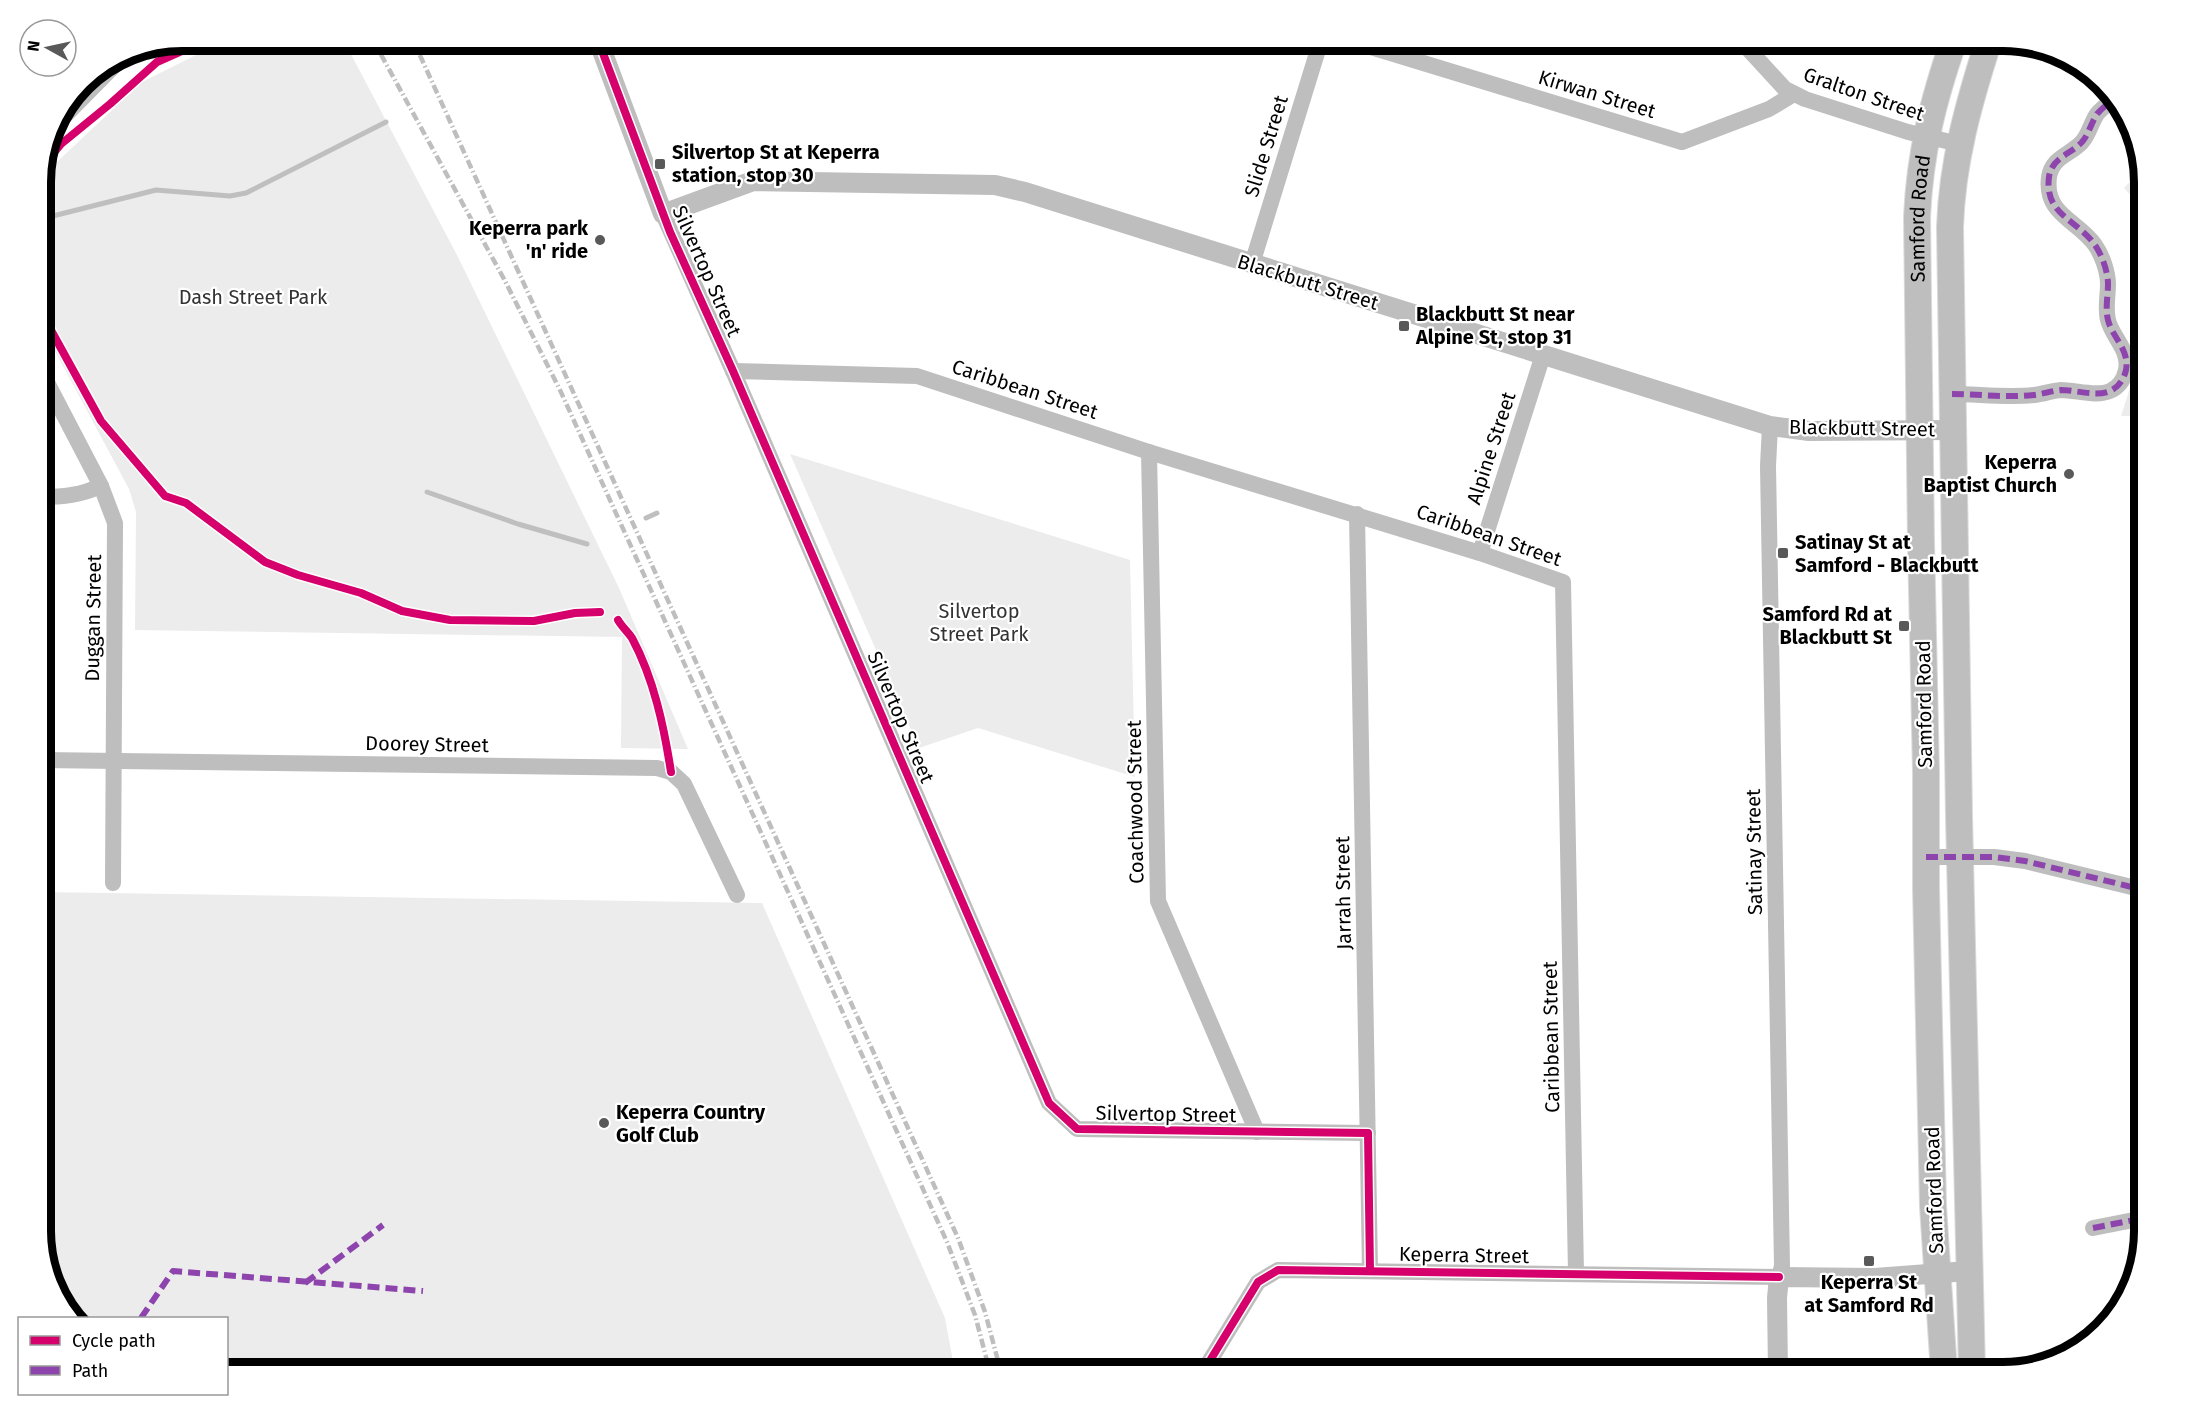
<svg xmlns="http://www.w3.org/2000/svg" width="2185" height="1413" font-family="'Fira Sans',sans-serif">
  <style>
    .green { fill: #ececec }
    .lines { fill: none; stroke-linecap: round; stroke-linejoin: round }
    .stream { stroke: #bfbfbf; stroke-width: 5 }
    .primary-casing { stroke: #dbdbdb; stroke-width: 28 }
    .minor { stroke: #bebebe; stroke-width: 16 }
    .tertiary { stroke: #bebebe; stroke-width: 20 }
    .primary { stroke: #bebebe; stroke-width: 26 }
    .rail { stroke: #bebebe; stroke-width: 4.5; stroke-dasharray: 9 3 1.5 3; stroke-linecap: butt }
    .quiet { stroke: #8e44ad; stroke-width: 6; stroke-dasharray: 12 6; stroke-linecap: butt }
    .cycleway-casing { stroke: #fff; stroke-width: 11 }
    .cycleway { stroke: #d6006c; stroke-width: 8 }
    .poi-dot { fill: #595959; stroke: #fff; stroke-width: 2 }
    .labels { text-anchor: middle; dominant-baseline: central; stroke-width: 4.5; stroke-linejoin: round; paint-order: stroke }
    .street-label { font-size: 20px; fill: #000; stroke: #fff }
    .poi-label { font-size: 20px; font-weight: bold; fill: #000; stroke: #fff; text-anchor: start }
    .park-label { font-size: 20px; fill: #333; stroke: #fff }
    .rim { fill: none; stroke: #000; stroke-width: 8 }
  </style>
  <rect width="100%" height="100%" fill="#fff"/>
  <g class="green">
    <path d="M248,40l96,1 114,216 161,331 69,161 -67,-1 1,-111 -487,-7 1,-118 -7,-23 -88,-164v-44l7,-4 -7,-18v-77l2,-7 99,-93 56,-28 41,-8z"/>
    <path d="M2141,170l3,12v28l-20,-22z"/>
    <path d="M2144,344v72h-23z"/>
    <path d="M790,454l340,106 5,217 -157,-49 -59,20z"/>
    <path d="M41,892l721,11 183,415 10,54h-728l-1,-54h-151l-15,-16 -19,-62z"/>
  </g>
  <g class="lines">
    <g class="stream">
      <path d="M41,219l115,-29 74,6 16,-3 140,-71"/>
      <path d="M427,492l91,32 69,20"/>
      <path d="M646,518l11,-5"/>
    </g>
    <defs>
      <g id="primary">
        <path id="s1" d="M1944,1372l-11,-166 -7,-318v-115l-5,-231 -4,-325c3,-65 16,-116 37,-177"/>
        <path d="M1972,1372l-13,-556 -9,-589c2,-65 19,-125 39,-187"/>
      </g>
    </defs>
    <use href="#primary" class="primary-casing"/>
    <g class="minor">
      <path d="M1348,40l334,102 87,-33 25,-15"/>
      <path d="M1740,40l45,49 20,10 103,33 51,12"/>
      <path d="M51,130l72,-73 19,-9"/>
      <path d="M663,214l70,157 316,732 28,26 291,4"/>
      <path d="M1252,264l69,-224"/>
      <path d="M41,371l60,115 14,37 -2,360"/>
      <path d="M733,371l184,5 232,76 331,101 83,29 13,691"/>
      <path d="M1952,394c26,0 55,4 82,1 9,-1 17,-4 27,-5 15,0 35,7 49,1 9,-4 14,-12 16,-21 4,-20 -14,-33 -18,-50 -3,-12 0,-24 0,-36 0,-12 -6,-29 -13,-39 -17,-25 -51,-30 -46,-68 3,-20 21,-22 33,-35 7,-8 9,-19 15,-28 5,-6 11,-10 17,-15"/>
      <path d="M1149,452l9,449 99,231"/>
      <path d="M41,497c22,0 40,-2 60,-11"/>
      <path d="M1357,514l13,757"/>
      <path d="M1480,553l63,-198"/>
      <path d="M41,760l616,8 14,4 13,12 53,111"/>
      <path d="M1926,857h68l31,4 119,29"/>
      <path d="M2093,1228l51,-10"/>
      <path d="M1203,1372l55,-90 20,-12 501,7 3,-11 -14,-800 2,-40"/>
    </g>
    <g class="tertiary">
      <path d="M598,40l65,174 90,-33 242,4 30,7 745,234 39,5 143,-1"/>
      <path d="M1778,1372l-1,-74 2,-21 96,1 93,-7"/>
    </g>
    <use href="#primary" class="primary"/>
    <g class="rail">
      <path d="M373,40l131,239 56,111 387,852 28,73 15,57"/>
      <path d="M413,40l545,1198 27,74 16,60"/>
    </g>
    <g class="quiet">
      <path d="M1952,394c26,0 55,4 82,1 9,-1 17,-4 27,-5 15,0 35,7 49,1 9,-4 14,-12 16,-21 4,-20 -14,-33 -18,-50 -3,-12 0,-24 0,-36 0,-12 -6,-29 -13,-39 -17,-25 -51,-30 -46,-68 3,-20 21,-22 33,-35 7,-8 9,-19 15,-28 5,-6 11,-10 17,-15"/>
      <path d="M1926,857h68l31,4 119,29"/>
      <path d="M2093,1228l51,-10"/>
      <path d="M305,1283l78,-58"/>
      <path d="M141,1318l32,-47 250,20"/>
    </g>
    <defs>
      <g id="cycleway">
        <path d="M598,40l72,192 63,139 316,732 28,26 291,4 2,138"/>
        <path d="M42,167l19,-23 49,-40 47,-42 36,-16 42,-6"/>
        <path d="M41,312l60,109 64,75 21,7 79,59 33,13 63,18 41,18 48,9 84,1 41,-8 25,-1"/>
        <path d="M618,620c4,7 10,12 14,18 22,41 32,89 39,134"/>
        <path d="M1203,1372l55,-90 20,-12 501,7"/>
      </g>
    </defs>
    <use href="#cycleway" class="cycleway-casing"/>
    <use href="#cycleway" class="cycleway"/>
  </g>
  <g class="poi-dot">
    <rect x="654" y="158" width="12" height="12" rx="3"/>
    <circle cx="600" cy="240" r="6"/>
    <rect x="1398" y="320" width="12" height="12" rx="3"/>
    <circle cx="2069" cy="474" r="6"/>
    <rect x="1777" y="547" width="12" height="12" rx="3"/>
    <rect x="1898" y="620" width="12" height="12" rx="3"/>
    <circle cx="604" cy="1123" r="6"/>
    <rect x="1863" y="1255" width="12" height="12" rx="3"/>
  </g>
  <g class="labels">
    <g class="street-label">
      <text transform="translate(1597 94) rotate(17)">Kirwan Street</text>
      <text transform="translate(1864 94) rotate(19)">Gralton Street</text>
      <text transform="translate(1266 146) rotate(-73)">Slide Street</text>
      <text stroke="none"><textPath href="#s1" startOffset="1154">Samford Road</textPath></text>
      <text transform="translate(707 271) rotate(66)">Silvertop Street</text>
      <text transform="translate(1308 282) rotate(17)">Blackbutt Street</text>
      <text transform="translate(1025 389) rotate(18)">Caribbean Street</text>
      <text transform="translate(1862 428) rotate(1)">Blackbutt Street</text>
      <text transform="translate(1491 448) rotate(-72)">Alpine Street</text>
      <text transform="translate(1489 535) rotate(19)">Caribbean Street</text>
      <text transform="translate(93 618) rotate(-89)">Duggan Street</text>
      <text transform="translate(1924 704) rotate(-91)">Samford Road</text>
      <text transform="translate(901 717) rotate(67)">Silvertop Street</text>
      <text transform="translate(427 744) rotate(1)">Doorey Street</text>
      <text transform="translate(1135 802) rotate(-91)">Coachwood Street</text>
      <text transform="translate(1754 852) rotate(-91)">Satinay Street</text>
      <text transform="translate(1343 893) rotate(-91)">Jarrah Street</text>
      <text transform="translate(1551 1037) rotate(-91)">Caribbean Street</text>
      <text transform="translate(1166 1114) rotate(1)">Silvertop Street</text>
      <text transform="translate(1934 1190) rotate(-92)">Samford Road</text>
      <text transform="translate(1464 1255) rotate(1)">Keperra Street</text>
    </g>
    <g class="poi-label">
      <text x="672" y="152">Silvertop St at Keperra<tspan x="672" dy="23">station, stop 30</tspan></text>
      <text x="588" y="228" text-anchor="end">Keperra park<tspan x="588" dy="23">'n' ride</tspan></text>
      <text x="1416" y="314">Blackbutt St near<tspan x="1416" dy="23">Alpine St, stop 31</tspan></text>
      <text x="2057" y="462" text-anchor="end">Keperra<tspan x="2057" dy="23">Baptist Church</tspan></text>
      <text x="1795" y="542">Satinay St at<tspan x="1795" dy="23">Samford - Blackbutt</tspan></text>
      <text x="1892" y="614" text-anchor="end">Samford Rd at<tspan x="1892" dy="23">Blackbutt St</tspan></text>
      <text x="616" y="1112">Keperra Country<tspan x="616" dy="23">Golf Club</tspan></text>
      <text x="1869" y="1282" text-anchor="middle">Keperra St<tspan x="1869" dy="23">at Samford Rd</tspan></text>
    </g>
    <g class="park-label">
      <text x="253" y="297">Dash Street Park</text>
      <text x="979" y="611">Silvertop<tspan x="979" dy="23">Street Park</tspan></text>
    </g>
  </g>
  <path d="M0 0H2185V1413H0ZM182 51H2003A131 131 0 0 1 2134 182V1231A131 131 0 0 1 2003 1362H182A131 131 0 0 1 51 1231V182A131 131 0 0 1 182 51Z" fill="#fff" fill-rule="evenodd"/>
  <path class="rim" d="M182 51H2003A131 131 0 0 1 2134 182V1231A131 131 0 0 1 2003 1362H182A131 131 0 0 1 51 1231V182A131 131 0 0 1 182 51Z"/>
  <rect x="18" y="1317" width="210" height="78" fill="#ffffff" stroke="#999999" stroke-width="1.5"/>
  <rect x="30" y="1336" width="30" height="9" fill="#d6006c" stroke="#999999" stroke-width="1.5"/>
  <text x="72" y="1347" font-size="18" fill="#000000">Cycle path</text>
  <rect x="30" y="1366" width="30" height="9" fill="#8e44ad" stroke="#999999" stroke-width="1.5"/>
  <text x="72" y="1377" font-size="18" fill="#000000">Path</text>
  <g transform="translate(48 48) rotate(278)"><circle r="28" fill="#ffffff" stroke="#999999" stroke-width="1.5"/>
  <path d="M0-4.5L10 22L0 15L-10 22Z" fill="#595959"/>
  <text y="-9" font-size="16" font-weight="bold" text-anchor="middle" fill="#000000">N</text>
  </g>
</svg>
